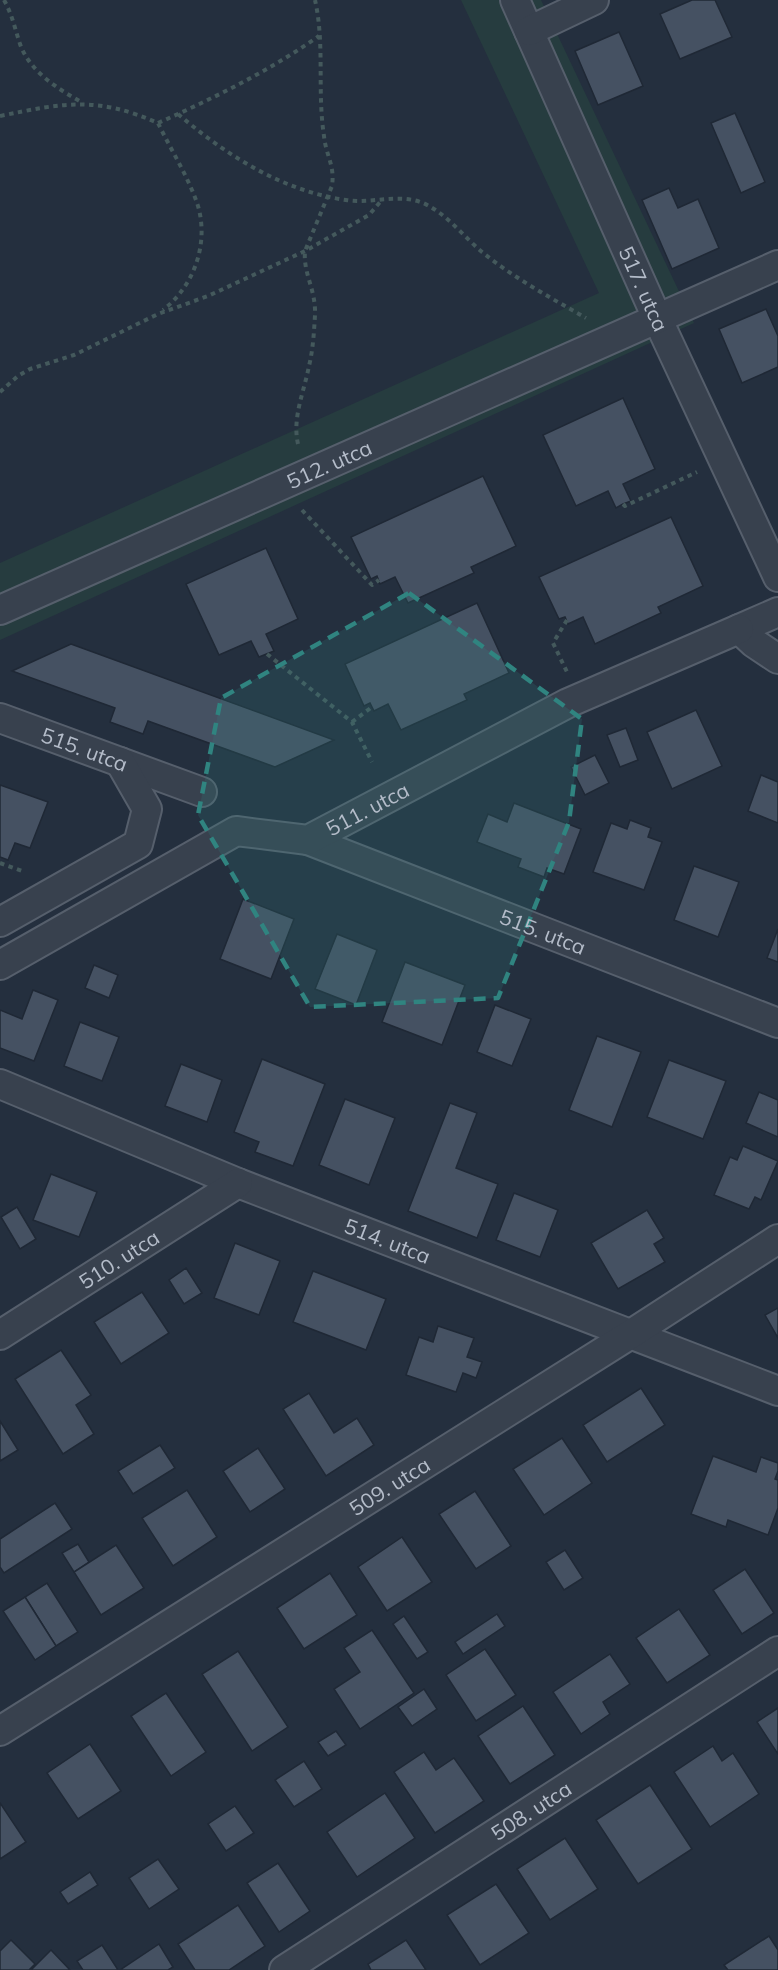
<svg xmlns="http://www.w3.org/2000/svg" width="778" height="1970" font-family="Mulish,sans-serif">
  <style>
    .green { fill: #263c3f }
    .building { fill: #455162; stroke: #1f2835; stroke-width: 1.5 }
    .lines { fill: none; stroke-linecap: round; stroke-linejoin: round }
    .street-casing { stroke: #565f6c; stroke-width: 32 }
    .path { stroke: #44595c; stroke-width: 4; stroke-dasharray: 4.5 4.5; stroke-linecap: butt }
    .street { stroke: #38414e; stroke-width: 28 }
    .marked { fill: #308480; fill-opacity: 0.2; stroke: #308480; stroke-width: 4.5; stroke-dasharray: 12 8; stroke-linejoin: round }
    .labels { text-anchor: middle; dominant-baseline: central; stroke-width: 5; stroke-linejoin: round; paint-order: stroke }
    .street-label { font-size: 21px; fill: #b4bcc9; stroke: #1d2633 }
  </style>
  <rect width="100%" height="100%" fill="#242f3e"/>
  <path class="green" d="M461,0h80l153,323 -694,317v-77l599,-270z"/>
  <g class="building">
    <path d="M692,0h23l17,37 -52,22 -20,-45z"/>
    <path d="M619,32l24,54 -45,19 -23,-54z"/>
    <path d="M735,113l30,69 -24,11 -30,-70z"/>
    <path d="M669,188l9,20 20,-9 21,49 -47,21 -30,-69z"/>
    <path d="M766,309l12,27v31l-36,16 -23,-54z"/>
    <path d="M623,398l32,71 -32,15 8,17 -8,3 -7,4 -8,-17 -32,15 -33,-71z"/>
    <path d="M483,476l33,70 -45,21 3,6 -66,30 -13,-26 -15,7 -3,-8 -6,3 -20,-42z"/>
    <path d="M671,517l32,69 -45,21 3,6 -66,31 -12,-27 -15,7 -3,-7 -6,2 -20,-42z"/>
    <path d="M266,548l32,71 -32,15 8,17 -15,6 -8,-16 -32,14 -33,-71z"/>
    <path d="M477,603l32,70 -45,21 3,6 -66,30 -13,-26 -14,7 -4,-8 -6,3 -19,-42z"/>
    <path d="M71,644l263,96 -59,27 -127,-46 -5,13 -33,-12 5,-14 -103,-37z"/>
    <path d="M696,710l26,56 -50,23 -25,-57z"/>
    <path d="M626,728l12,32 -18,7 -13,-32z"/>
    <path d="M595,755l14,28 -24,12 -14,-28z"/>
    <path d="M761,775l17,7v41l-30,-12z"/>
    <path d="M0,785l48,17 -18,46 -15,-5 -7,17 -8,-3z"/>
    <path d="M514,803l67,26 -17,45 -17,-6 -3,9 -26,-10 3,-8 -44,-17 11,-28 19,8z"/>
    <path d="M630,820l21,8 -3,9 14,5 -18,48 -51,-18 18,-49 16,6z"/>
    <path d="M694,866l45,16 -21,55 -44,-17z"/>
    <path d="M243,899l51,20 -23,60 -51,-20z"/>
    <path d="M778,929v33l-11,-4z"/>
    <path d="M337,934l40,16 -21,55 -41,-16z"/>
    <path d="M405,962l60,23 -23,60 -60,-23z"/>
    <path d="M94,965l24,10 -9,23 -24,-10z"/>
    <path d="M33,990l25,10 -24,61 -34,-13v-38l22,9z"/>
    <path d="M495,1005l36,14 -19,47 -35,-14z"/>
    <path d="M80,1022l39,15 -17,44 -38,-15z"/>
    <path d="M597,1036l44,16 -29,75 -43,-17z"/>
    <path d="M262,1059l63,25 -32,82 -38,-14 4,-10 -25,-10z"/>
    <path d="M669,1060l57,21 -23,58 -56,-22z"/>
    <path d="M181,1064l41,16 -15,42 -42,-16z"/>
    <path d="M759,1092l19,8v37l-32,-14z"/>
    <path d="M345,1099l50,19 -26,67 -50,-20z"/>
    <path d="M450,1103l27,10 -21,55 42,16 -21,54 -69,-27z"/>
    <path d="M743,1146l35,15 -17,39 -6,-3 -6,12 -35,-14 16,-38 7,3z"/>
    <path d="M51,1174l46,18 -18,45 -46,-17z"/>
    <path d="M514,1193l44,17 -18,47 -44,-17z"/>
    <path d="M17,1207l19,32 -16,10 -19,-32z"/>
    <path d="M647,1210l17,28 -10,6 11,18 -47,27 -27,-46z"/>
    <path d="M235,1243l45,18 -21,54 -45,-17z"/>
    <path d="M186,1268l16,25 -18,11 -15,-24z"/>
    <path d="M313,1271l73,28 -20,51 -73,-28z"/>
    <path d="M142,1292l27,41 -48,31 -27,-42z"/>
    <path d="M778,1308v30l-13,-23z"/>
    <path d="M438,1326l36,12 -7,19 15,5 -6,16 -13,-5 -7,19 -50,-17 13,-38 14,5z"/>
    <path d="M61,1350l30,45 -15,10 18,29 -31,20 -48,-75z"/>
    <path d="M641,1388l24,37 -58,37 -24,-37z"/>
    <path d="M309,1393l25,40 23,-15 17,27 -48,31 -43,-67z"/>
    <path d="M0,1421l18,29 -18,11z"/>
    <path d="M562,1438l30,45 -48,32 -31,-46z"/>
    <path d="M160,1445l15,23 -42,26 -15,-23z"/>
    <path d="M258,1448l27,41 -35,23 -27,-41z"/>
    <path d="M713,1456l43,16 5,-15 17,6v8l-3,8 3,1v28l-10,27 -40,-15 -2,7 -35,-13z"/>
    <path d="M187,1490l30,47 -44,29 -31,-48z"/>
    <path d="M475,1491l36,55 -35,23 -37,-55z"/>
    <path d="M55,1503l17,26 -68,44 -4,-6v-28z"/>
    <path d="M402,1537l30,45 -45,29 -29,-44z"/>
    <path d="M78,1544l11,18 -15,10 -12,-19z"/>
    <path d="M116,1545l28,43 -43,27 -27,-43z"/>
    <path d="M565,1550l18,28 -19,12 -18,-28z"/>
    <path d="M745,1569l29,44 -32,21 -29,-44z"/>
    <path d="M330,1573l27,42 -53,34 -27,-41z"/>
    <path d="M47,1583l31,49 -22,14 -31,-49z"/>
    <path d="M25,1597l31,49 -21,14 -32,-49z"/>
    <path d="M679,1609l31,46 -43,28 -31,-45z"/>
    <path d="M497,1614l8,12 -42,28 -8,-12z"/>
    <path d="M404,1616l24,36 -11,7 -24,-35z"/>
    <path d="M372,1630l42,63 -54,36 -26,-40 26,-17 -16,-24z"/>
    <path d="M485,1649l31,46 -40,26 -30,-46z"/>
    <path d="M238,1651l50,76 -36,24 -50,-77z"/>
    <path d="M610,1654l20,30 -27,18 7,12 -29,20 -28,-42z"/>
    <path d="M424,1689l13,20 -25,17 -14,-19z"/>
    <path d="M166,1693l40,59 -35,24 -40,-60z"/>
    <path d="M523,1706l32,49 -45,29 -32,-48z"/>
    <path d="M778,1708v46l-21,-32z"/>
    <path d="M336,1731l10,14 -18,11 -10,-14z"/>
    <path d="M90,1744l31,47 -43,28 -31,-46z"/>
    <path d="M713,1746l9,15 11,-8 26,41 -49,33 -36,-55z"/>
    <path d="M424,1752l12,18 18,-12 30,43 -49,32 -41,-61z"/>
    <path d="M304,1761l18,28 -28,18 -19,-27z"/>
    <path d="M650,1785l42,64 -54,35 -42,-64z"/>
    <path d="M385,1793l30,45 -58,39 -30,-45z"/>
    <path d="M0,1803l26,39 -26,17z"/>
    <path d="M235,1806l19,27 -28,18 -18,-27z"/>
    <path d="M565,1838l33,51 -48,31 -33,-51z"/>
    <path d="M158,1859l21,30 -30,20 -20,-31z"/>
    <path d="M278,1863l32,48 -31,21 -32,-49z"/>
    <path d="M90,1872l8,13 -30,19 -8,-12z"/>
    <path d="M496,1884l33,49 -49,32 -33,-50z"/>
    <path d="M238,1905l27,41 -36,24h-34l-17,-26z"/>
    <path d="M769,1936l9,14v20h-50l-4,-5z"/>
    <path d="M11,1940l24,24 -6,6h-29v-19z"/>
    <path d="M406,1940l20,30h-55l-3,-6z"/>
    <path d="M159,1944l14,23 -5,3h-48z"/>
    <path d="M102,1945l16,25h-35l-6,-9z"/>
    <path d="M51,1950l19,20h-39z"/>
  </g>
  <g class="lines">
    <defs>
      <g id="street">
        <path id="s1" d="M515,0l142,318 121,259"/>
        <path d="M529,31l65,-31"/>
        <path id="s2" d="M0,610l778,-345"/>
        <path d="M778,612l-39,17 15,14 24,16"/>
        <path id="s3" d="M0,718l202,74"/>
        <path id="s4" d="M308,840l470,183"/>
        <path d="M0,922l138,-78 9,-35 -27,-47"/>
        <path id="s5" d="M0,965l236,-134 72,9 260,-137 171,-74"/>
        <path id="s6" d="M0,1084l238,99 540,208"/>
        <path id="s7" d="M0,1335l238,-152"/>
        <path id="s8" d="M0,1731l631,-397 147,-95"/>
        <path id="s9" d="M284,1970l494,-319"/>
      </g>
    </defs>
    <use href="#street" class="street-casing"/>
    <g class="path">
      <path d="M4,0c8,14 11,29 16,44 10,28 38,45 63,59"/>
      <path d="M178,114c48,41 104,77 168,86 25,4 53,-7 77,3 23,10 40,33 59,49 32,26 69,46 104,66"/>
      <path d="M0,116c63,-13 97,-20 158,7 13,27 31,55 40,83 11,38 -4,80 -35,104"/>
      <path d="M158,123c56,-25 111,-52 161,-87"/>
      <path d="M0,392l18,-16 12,-7 44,-14 84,-41 50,-18 97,-45 64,-36 12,-14"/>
      <path d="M298,444c-6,-26 6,-52 11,-78 4,-16 5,-34 6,-51 1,-26 -12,-41 -10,-64l27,-65c3,-21 -6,-30 -8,-50 -7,-45 1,-92 -9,-136"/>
      <path d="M623,504l2,2 72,-34"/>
      <path d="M302,510l70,75 7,-5"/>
      <path d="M567,620l-14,23 14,29"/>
      <path d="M267,654l85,68 20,40"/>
      <path d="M352,722l20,-15"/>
      <path d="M0,863l25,9"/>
    </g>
    <use href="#street" class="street"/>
  </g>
  <path class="marked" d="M409,593l173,126 -13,103 -71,176 -188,9 -112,-192 23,-117z"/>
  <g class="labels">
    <g class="street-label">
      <text stroke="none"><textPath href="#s1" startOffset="316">517. utca</textPath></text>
      <text stroke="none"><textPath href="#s2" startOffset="360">512. utca</textPath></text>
      <text stroke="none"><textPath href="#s3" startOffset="90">515. utca</textPath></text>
      <text stroke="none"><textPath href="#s5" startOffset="411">511. utca</textPath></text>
      <text stroke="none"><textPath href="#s4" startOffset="252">515. utca</textPath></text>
      <text stroke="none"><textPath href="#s6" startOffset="418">514. utca</textPath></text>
      <text stroke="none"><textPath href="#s7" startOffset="141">510. utca</textPath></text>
      <text stroke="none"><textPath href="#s8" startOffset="460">509. utca</textPath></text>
      <text stroke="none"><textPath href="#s9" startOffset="294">508. utca</textPath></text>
    </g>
  </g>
</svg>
